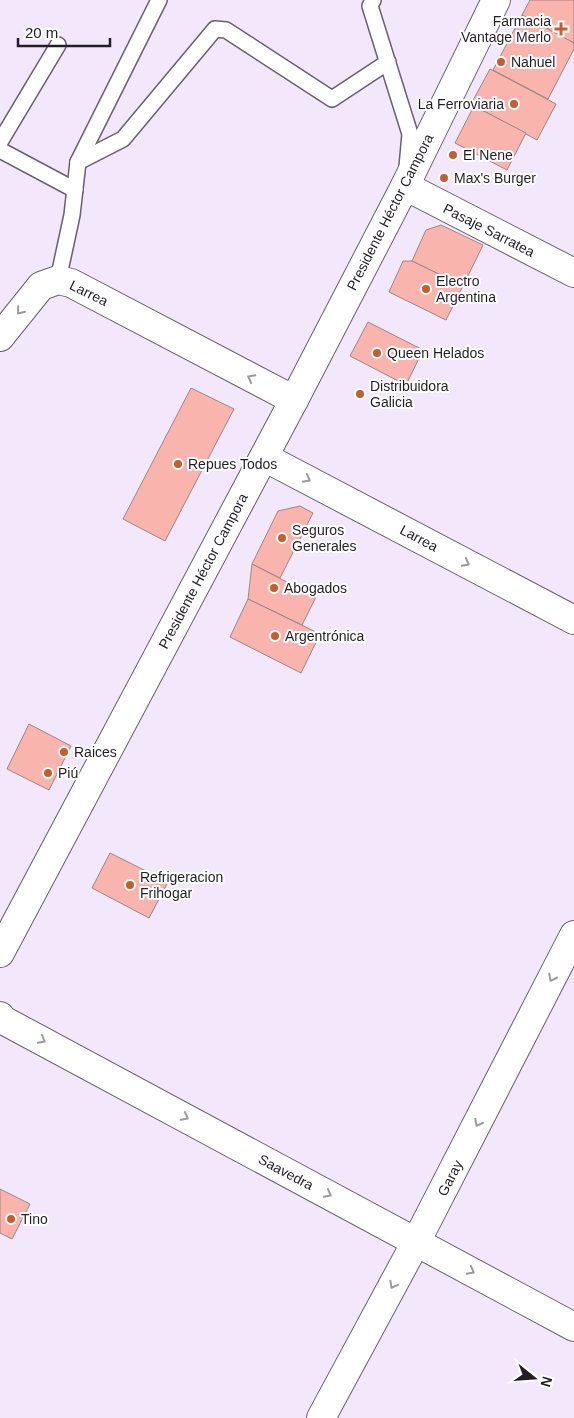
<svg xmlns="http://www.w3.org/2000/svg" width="574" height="1418" font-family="Helvetica,sans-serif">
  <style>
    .building { fill: #f9b4ad; stroke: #9f8684 }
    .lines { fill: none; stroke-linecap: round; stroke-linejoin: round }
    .lane-casing { stroke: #6a6071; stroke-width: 18 }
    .street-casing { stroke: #6a6071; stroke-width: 30 }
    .secondary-casing { stroke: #6a6071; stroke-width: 30 }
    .lane { stroke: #fff; stroke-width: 15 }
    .street { stroke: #fff; stroke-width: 28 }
    .secondary { stroke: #fff; stroke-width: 28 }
    .oneway { stroke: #9c9a9d }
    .poi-dot { fill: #c45e2d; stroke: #fff; stroke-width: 2 }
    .labels { text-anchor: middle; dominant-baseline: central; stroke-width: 4; stroke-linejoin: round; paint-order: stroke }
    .poi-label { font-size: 14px; fill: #231e26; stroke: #fff; text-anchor: start }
    .street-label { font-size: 14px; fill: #231e26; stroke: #fff }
  </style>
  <rect width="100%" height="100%" fill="#f3e7fb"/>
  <g class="building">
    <path d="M530,0h44v43l-52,-28z"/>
    <path d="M522,15l52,28v6l-26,50 -55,-29z"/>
    <path d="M490,69l66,35 -19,36 -66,-36z"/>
    <path d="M474,106l52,27 -19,37 -52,-27z"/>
    <path d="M441,225l42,20 -20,41 -51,-25 14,-31z"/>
    <path d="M403,261h9l51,25 -17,34 -57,-28z"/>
    <path d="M368,322l55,28 -17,35 -56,-29z"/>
    <path d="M191,388l43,21 -69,132 -42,-22z"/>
    <path d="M300,506l13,7 -33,65 -28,-14 26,-53z"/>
    <path d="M252,564l64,33 -14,28 -54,-26z"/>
    <path d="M248,599l72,35 -19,39 -71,-36z"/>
    <path d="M29,724l42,22 -22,44 -42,-21z"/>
    <path d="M110,853l58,29 -19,36 -57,-30z"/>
    <path d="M0,1189l30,15 -18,35 -12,-6z"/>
  </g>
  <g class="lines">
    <defs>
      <g id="lane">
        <path d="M373,0l-3,6 40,128 -3,33"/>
        <path d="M0,142l58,-97"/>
        <path d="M0,150l75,40"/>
        <path d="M78,162l45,-23 92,-110 11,1 106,69 56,-37"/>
        <path d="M58,280l14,-65 6,-53 81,-162"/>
      </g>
      <g id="street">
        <path d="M405,186l169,87"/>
        <path d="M264,457l310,163"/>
        <path d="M0,1016l3,4 571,307"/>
        <path d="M321,1418l95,-176 158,-307"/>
      </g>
      <g id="secondary">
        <path d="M0,337l41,-51 17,-6 13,3 223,117"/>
        <path d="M0,953l294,-553 111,-214 91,-186"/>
      </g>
    </defs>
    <use href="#lane" class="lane-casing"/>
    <use href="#street" class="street-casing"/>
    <use href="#secondary" class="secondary-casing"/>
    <use href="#lane" class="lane"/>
    <use href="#street" class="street"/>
    <use href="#secondary" class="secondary"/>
  </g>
  <defs><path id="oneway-chevron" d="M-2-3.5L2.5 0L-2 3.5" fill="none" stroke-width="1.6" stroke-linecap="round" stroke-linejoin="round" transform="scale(1.25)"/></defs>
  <g class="oneway">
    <use href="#oneway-chevron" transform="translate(20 311) rotate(129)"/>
    <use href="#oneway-chevron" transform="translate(251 378) rotate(-152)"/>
    <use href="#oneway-chevron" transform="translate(307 479) rotate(28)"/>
    <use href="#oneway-chevron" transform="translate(466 563) rotate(28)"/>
    <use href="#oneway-chevron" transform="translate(552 978) rotate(117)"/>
    <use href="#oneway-chevron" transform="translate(42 1040) rotate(28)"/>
    <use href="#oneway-chevron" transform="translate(185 1117) rotate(28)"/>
    <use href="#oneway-chevron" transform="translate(478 1123) rotate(117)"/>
    <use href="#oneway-chevron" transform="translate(328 1194) rotate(28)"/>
    <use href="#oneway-chevron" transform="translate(471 1271) rotate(28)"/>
    <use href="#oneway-chevron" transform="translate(393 1285) rotate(119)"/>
  </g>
  <g class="poi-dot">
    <path d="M558.5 21.5h5v5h5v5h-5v5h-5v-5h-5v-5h5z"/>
    <circle cx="501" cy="62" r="5"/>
    <circle cx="514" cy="104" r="5"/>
    <circle cx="453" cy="155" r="5"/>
    <circle cx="444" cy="178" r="5"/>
    <circle cx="426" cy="289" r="5"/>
    <circle cx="377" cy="353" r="5"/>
    <circle cx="360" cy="394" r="5"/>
    <circle cx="178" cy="464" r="5"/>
    <circle cx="282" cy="538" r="5"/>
    <circle cx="274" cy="588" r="5"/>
    <circle cx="275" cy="636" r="5"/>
    <circle cx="64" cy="752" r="5"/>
    <circle cx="48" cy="773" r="5"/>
    <circle cx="130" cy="885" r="5"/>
    <circle cx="11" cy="1219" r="5"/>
  </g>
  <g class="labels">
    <g class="poi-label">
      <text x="551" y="21" text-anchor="end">Farmacia<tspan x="551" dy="16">Vantage Merlo</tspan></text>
      <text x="511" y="62">Nahuel</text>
      <text x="504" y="104" text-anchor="end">La Ferroviaria</text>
      <text x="463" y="155">El Nene</text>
      <text x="454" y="178">Max's Burger</text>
      <text x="436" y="281">Electro<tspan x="436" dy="16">Argentina</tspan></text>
      <text x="387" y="353">Queen Helados</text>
      <text x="370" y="386">Distribuidora<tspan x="370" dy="16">Galicia</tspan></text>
      <text x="188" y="464">Repues Todos</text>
      <text x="292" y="530">Seguros<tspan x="292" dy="16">Generales</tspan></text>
      <text x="284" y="588">Abogados</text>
      <text x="285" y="636">Argentrónica</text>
      <text x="74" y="752">Raices</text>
      <text x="58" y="773">Piú</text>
      <text x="140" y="877">Refrigeracion<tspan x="140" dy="16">Frihogar</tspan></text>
      <text x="21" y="1219">Tino</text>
    </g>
    <g class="street-label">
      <text transform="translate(390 212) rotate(-63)">Presidente Héctor Campora</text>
      <text transform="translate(489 230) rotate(27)">Pasaje Sarratea</text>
      <text transform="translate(89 293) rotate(26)">Larrea</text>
      <text transform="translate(419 538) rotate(28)">Larrea</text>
      <text transform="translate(203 571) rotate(-62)">Presidente Héctor Campora</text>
      <text transform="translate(286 1172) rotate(28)">Saavedra</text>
      <text transform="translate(450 1178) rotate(-63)">Garay</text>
    </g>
  </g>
  <g transform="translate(534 1378) rotate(107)" stroke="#ffffff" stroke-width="4" paint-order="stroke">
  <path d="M0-4L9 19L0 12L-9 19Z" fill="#231e26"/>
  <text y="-8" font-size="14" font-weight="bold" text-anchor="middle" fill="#231e26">N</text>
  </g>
  <path d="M18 38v8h92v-8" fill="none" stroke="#231e26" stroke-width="2.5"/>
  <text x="25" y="38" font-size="15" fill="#231e26" stroke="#ffffff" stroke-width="4" paint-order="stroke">20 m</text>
</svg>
